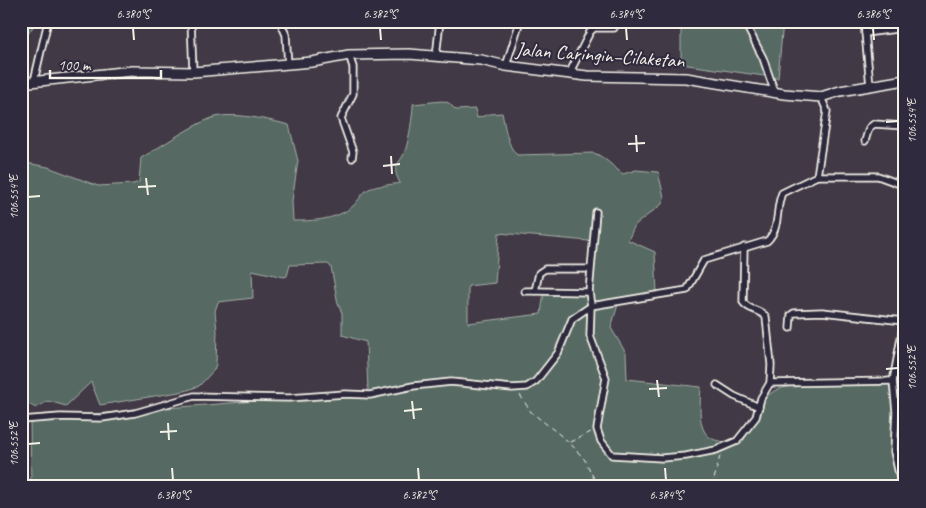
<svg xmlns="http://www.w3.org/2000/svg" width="926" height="508" font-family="Caveat,sans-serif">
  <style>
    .green { fill: #566a64; stroke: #a5aea6; fill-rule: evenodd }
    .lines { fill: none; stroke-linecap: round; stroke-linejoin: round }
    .street-casing { stroke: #f4f1e8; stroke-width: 9 }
    .secondary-casing { stroke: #f4f1e8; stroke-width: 12 }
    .path { stroke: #f4f1e8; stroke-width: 1; stroke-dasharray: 5 4; stroke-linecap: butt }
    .street { stroke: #2f2a3d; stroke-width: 5.5 }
    .secondary { stroke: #2f2a3d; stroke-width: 9 }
    .ticks { fill: none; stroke: #f4f1e8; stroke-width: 2 }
    .labels { text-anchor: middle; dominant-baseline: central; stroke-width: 4; stroke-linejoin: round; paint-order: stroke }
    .street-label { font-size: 20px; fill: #f4f1e8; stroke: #2f2a3d }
    .neatline { fill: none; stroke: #f4f1e8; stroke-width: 2 }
    .ticks-label { font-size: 12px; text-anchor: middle; fill: #f4f1e8 }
  </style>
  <rect width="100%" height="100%" fill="#423946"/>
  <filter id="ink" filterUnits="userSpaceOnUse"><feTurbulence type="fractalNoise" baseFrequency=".02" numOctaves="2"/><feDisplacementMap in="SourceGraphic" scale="10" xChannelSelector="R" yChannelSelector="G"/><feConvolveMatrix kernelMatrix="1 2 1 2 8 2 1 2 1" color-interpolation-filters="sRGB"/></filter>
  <g filter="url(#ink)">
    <g class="green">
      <path d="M21,21h17l-10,12 -7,20z"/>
      <path d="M681,21h102l-5,57 -97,-14z"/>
      <path d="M442,101l7,2 7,7 19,-1 2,9 13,-4 12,-1c3,13 5,33 15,42l77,-2c11,4 19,14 29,21l13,-4 22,2 6,25 -2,7 -27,21 -7,15 27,12 2,41 -38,8 -8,27 15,25 1,26 74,8c-2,35 -5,62 43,53 7,-16 14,-40 30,-49 16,-10 96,-7 119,-7l3,103h-865l-1,-68 338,-27 -2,-50 -24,-7v-22l-4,-9 -7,-37 -3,-3 -38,1 -3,11 -3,1 -32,-7 1,28 -35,4 -3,9 2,20 -1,33 -2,6 -15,16 -14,5 -85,14 -9,-23 -25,24 -18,-5 -12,7 -15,-8v-238l27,5 50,19 35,-2 6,-2 2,-24c21,-12 49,-32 71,-40 20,-7 58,2 77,7l9,36 -6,40 1,20c21,0 43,-1 60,-15 6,-5 8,-13 16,-17 9,-4 22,-4 31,-6 -10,-18 0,-18 5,-32 4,-11 8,-36 8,-47zM499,233l90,8 3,-8 -5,61 -43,-3 -3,23 -73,9v-37l27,-3z"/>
    </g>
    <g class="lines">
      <defs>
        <g id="street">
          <path d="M191,21l2,51"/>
          <path d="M280,21l6,14 2,30"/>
          <path d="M744,21l19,37 12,35"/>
          <path d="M864,21l6,65"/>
          <path d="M865,33l40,-5"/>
          <path d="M349,55l4,12v27l-12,24 12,34 -1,6"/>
          <path d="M436,57l4,-36"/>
          <path d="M506,66l14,-45"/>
          <path d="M569,74l21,-42 4,-4h20"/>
          <path d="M34,81l14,-60"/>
          <path d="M821,97l6,14 -10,65h61l27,10"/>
          <path d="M865,141l4,-13 5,-4 31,2"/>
          <path d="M596,212l-7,80 2,14 -1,30 16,42 -9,51 4,12 11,14 50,3 24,-2 30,-6 21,-9 19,-24 5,-19 9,-15 1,-18 -5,-48c-6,-8 -17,-6 -23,-15l1,-55"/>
          <path d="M525,291h10l4,-18 6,-4h45"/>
          <path d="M535,291l54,1"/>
          <path d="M790,328l1,-13 3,-2 28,-1 82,9"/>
          <path d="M770,383l123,-2"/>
          <path d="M717,385l17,11 25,11"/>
          <path d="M21,420l39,-3 42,1 33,-5 59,-17 95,2 56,-4 25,1 43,-9 38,-4 61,6 15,-1 9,-6 22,-28 14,-34 19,-13 96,-16 17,-30 63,-19c14,-13 8,-32 15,-48l35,-17"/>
          <path d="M902,487l-8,-35 2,-40 -3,-31 12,-65"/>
        </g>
        <path id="secondary" d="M21,83l111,-12 61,1 119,-10 37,-7 60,-1 72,6 25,6 81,10 99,2 98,16 37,3 19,-6 65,-11"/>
      </defs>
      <use href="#street" class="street-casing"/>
      <use href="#secondary" class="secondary-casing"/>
      <g class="path">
        <path d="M520,395l11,17 38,30 16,18 13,27"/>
        <path d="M570,442l21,-10"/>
        <path d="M712,487l8,-31"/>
      </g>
      <use href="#street" class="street"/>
      <use href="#secondary" class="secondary"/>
    </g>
  </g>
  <path class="ticks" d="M133,28l1,12M380,28l1,12M626,28l1,12M873,28l1,12M886,122l12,-1M636,135l1,17M628,144l17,-1M391,156l1,18M383,166l17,-2M146,178l2,17M138,187l18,-1M28,197l12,-1M886,369l12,-1M657,380l2,17M649,389l18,-1M412,401l2,18M404,411l18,-2M168,423l1,17M160,432l17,-1M28,444l12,-1M172,468l1,12M418,468l1,12M665,468l1,12"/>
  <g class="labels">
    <g class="street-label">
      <text transform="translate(600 55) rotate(4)">Jalan Caringin–Cilaketan</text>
    </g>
  </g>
  <rect width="926" height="508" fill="none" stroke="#2f2a3d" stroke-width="55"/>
  <path d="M50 70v8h111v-8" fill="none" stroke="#f4f1e8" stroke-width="2.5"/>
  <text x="58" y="70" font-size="15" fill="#f4f1e8" stroke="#2f2a3d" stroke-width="4" paint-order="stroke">100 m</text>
  <rect x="28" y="28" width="870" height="452" class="neatline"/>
  <g class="ticks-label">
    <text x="133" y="18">6.380°S</text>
    <text x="380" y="18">6.382°S</text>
    <text x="626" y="18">6.384°S</text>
    <text x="873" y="18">6.386°S</text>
    <text transform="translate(912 121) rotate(-90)" y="4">106.554°E</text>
    <text transform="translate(14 197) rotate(-90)" y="4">106.554°E</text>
    <text transform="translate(912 368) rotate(-90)" y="4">106.552°E</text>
    <text transform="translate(14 444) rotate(-90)" y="4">106.552°E</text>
    <text x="173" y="499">6.380°S</text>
    <text x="419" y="499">6.382°S</text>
    <text x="666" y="499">6.384°S</text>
  </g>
</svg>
